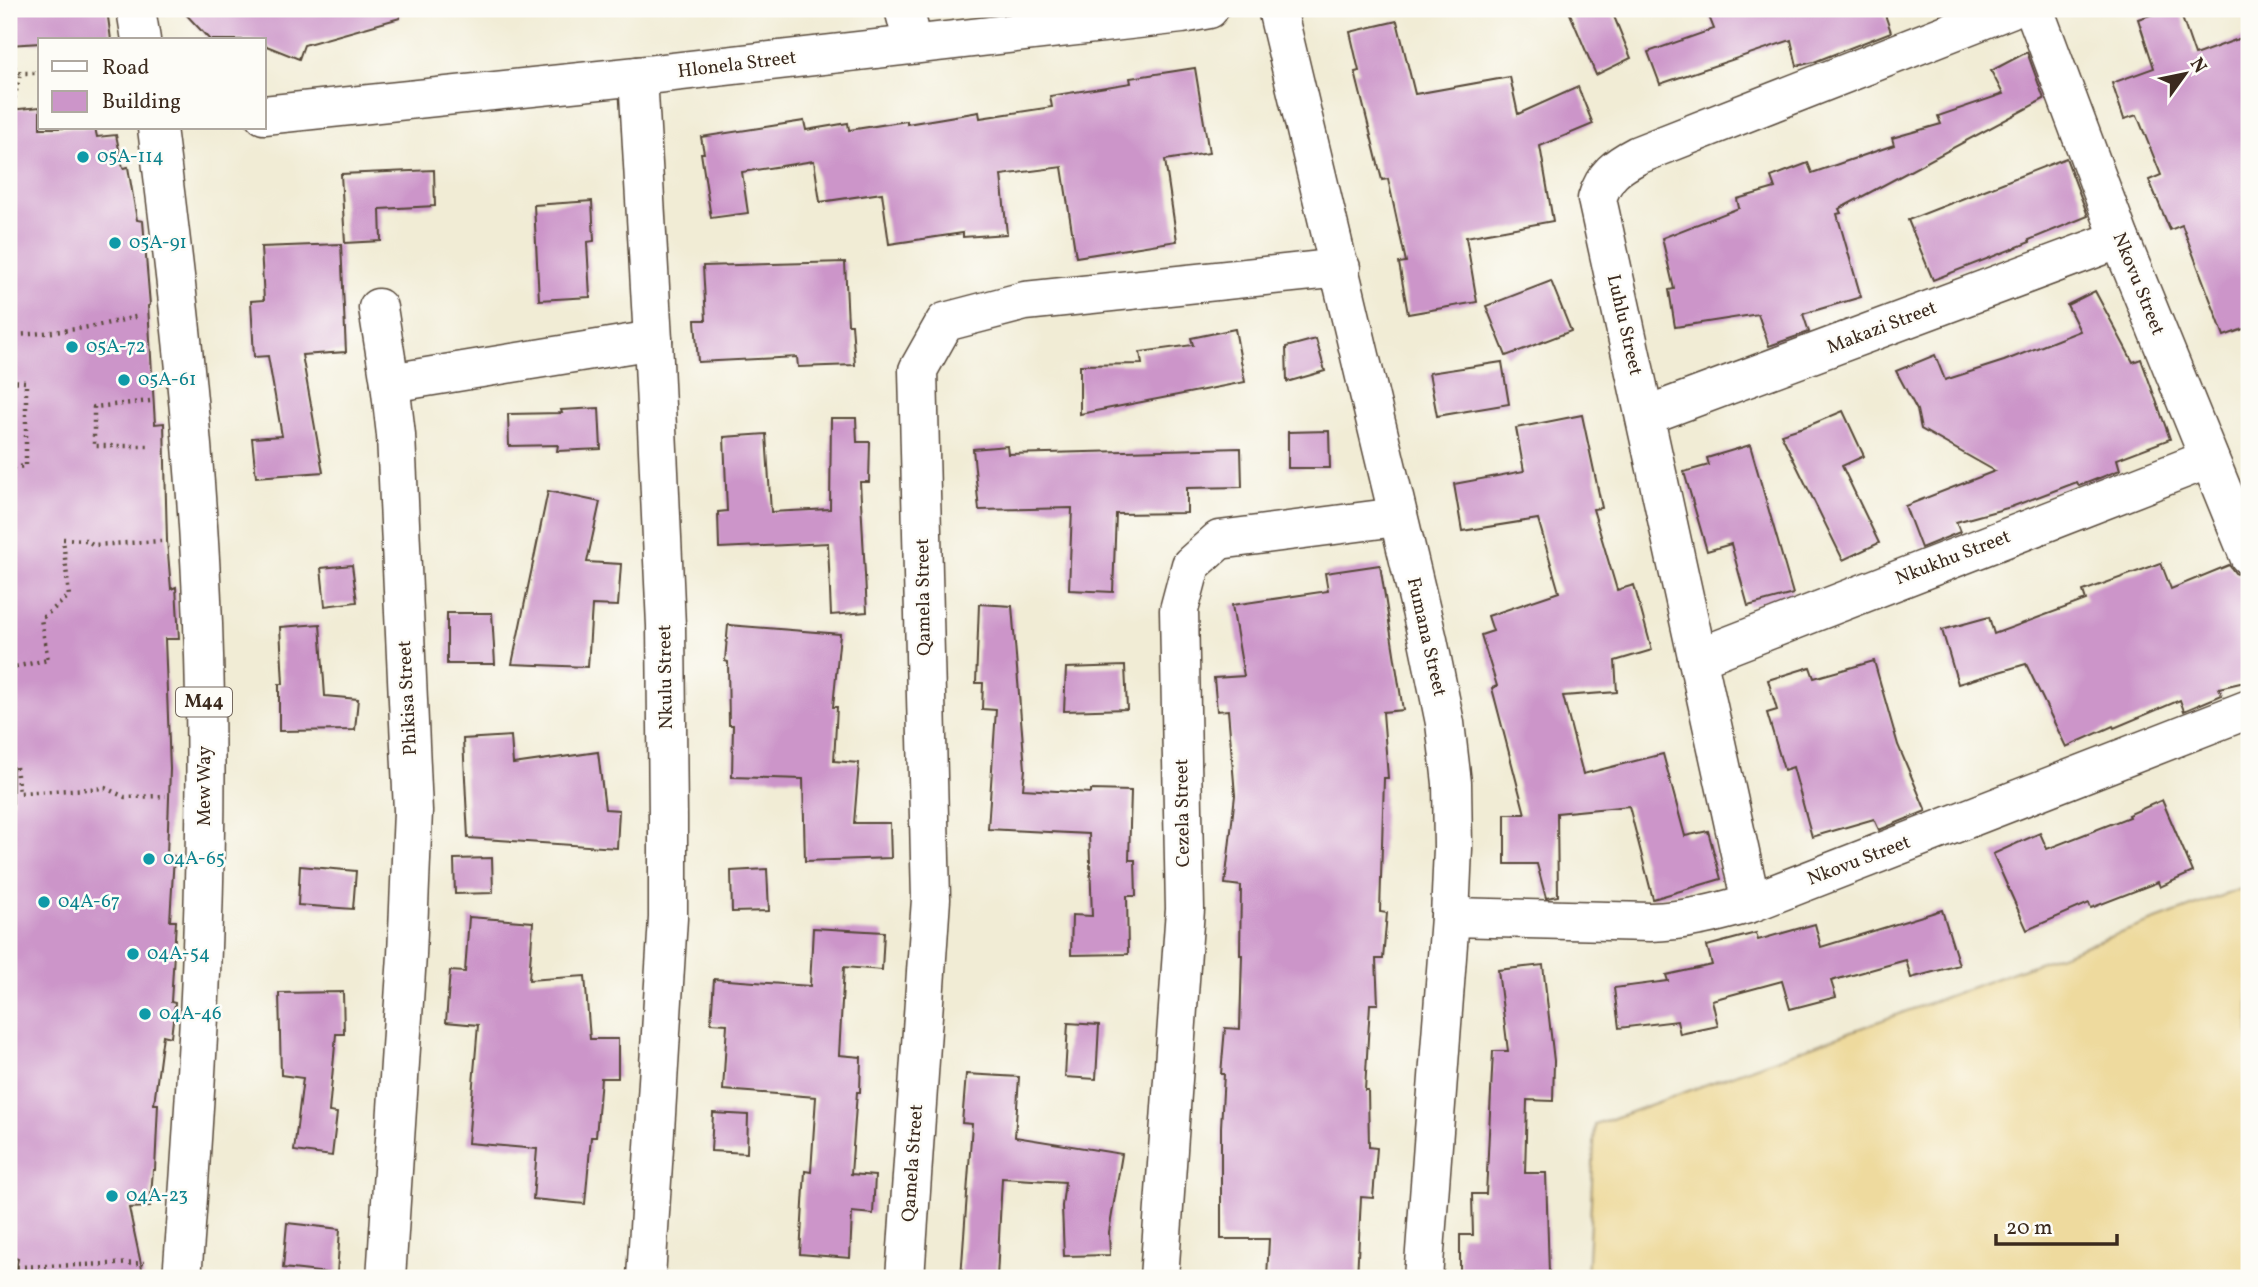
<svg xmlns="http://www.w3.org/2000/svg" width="2258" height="1287" font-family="Vollkorn,serif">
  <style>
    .sand { fill: #eeda9e; stroke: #94825e; stroke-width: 2 }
    .building { fill: #cc95c9 }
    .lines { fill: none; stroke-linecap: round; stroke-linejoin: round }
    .minor-casing { stroke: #564739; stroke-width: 41 }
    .major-casing { stroke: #564739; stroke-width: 41 }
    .path { stroke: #564739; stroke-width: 4.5; stroke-dasharray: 2 5; stroke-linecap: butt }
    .minor { stroke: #fff; stroke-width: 38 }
    .major { stroke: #fff; stroke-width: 38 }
    .culture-dot { fill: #0f9aa8; stroke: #fdfcf7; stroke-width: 2.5 }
    .labels { text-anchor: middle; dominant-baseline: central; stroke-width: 5; stroke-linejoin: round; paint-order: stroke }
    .shield { fill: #fdfcf7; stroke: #75695f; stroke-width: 2 }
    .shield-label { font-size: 18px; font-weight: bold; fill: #3b2a1e }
    .street-label { font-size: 19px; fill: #3b2a1e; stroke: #fdfcf7 }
    .culture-label { font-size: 19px; fill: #0d838f; stroke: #fdfcf7; text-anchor: start }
  </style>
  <rect width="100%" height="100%" fill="#fdfcf7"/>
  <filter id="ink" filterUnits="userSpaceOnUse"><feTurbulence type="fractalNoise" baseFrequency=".0143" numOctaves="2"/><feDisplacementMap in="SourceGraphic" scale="14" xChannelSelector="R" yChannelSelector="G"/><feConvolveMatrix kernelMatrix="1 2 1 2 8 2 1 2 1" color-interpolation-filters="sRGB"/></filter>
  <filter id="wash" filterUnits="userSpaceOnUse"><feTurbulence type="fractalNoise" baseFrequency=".00686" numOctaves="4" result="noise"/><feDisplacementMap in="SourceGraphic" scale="28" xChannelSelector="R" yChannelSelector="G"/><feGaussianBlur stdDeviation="1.57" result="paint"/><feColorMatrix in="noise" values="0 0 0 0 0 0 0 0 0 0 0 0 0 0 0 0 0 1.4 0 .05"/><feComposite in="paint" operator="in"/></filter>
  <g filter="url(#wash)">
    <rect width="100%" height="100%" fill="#f1ecd5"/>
    <path class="sand" d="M2249,886v392h-662l8,-153z"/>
    <g id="blocks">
      <g class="building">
        <path d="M9,9h98l4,31h-71v3l-31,2z"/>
        <path d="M181,9h218l1,9 -96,27 -5,14 -35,-14v-5h-54z"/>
        <path d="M1568,9h43l20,49 -35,17z"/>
        <path d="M1706,9h177l8,23 -77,30 -17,4 -6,-26 -131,44 -12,-32 66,-23z"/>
        <path d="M2169,9h10l16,46 54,-20v292l-25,9 -42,-111 -12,5 -21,-50 12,-5 -24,-60 -13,4 -12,-36 42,-15 -16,-49z"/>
        <path d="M1397,21l18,73 95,-17 8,37 60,-27 15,37 -53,22 13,75 -87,16 11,65 -69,12 -9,-51 7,-1 -18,-83 -6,1 -27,-108 4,-1 -9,-39z"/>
        <path d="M2027,52l17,47 -205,110 2,4 -4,1 24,83 -58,17 6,18 -40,14 -11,-32 -83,13 -6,-37 5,-1 -12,-51 77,-30 -2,-9 38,-11 -4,-11 37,-14 4,10 82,-28 -2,-7 49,-14 -3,-8 65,-22 -12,-23z"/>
        <path d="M1195,68l14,85 -44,7 12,81 -101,16 -14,-90 -61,8 6,59 -44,3v-4l-74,11 -7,-51 -62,9 -6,-41 -72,11 6,41 -37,5 -10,-65h3l-3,-16 103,-16 2,9 42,-7 1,7 58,-9v3l72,-12 1,6 72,-11 -2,-11 81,-13 -1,-5z"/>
        <path d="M40,107v21h55l2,9 19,-2 7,33 5,-1 9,53 6,1 7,84 -2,1 7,118 9,-1 3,118 4,48 5,-2 3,52h-14l5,130 -3,87h7l-4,65h6l-5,81 4,1 -4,34 -8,-2 -9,69h4l-3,66h-2l-3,37 -21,1 15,70h-130l4,-19 -9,-3v-192l3,-53 -3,-1v-207h4l-1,-91h-3v-602z"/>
        <path d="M2066,158l22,58 -59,24 1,2 -97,38 -25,-60z"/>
        <path d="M434,170l1,36 -55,3 1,32 -36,2 -4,-69z"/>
        <path d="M592,201l2,40 -7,1 3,55 -51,3 -5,-95z"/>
        <path d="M341,244l5,108 -44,3 21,117 -67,5 -4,-39 30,-2 -14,-80 -14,1 -3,-56 13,-1 -3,-53z"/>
        <path d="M845,262l3,62h4l3,41 -57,2 -1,-10 -99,5 -3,-42h11l-3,-54z"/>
        <path d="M1551,281l20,50 -65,25 -20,-50z"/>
        <path d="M2095,291l38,71 8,-3 29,80 -53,20 3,11 -41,16 -2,-4 -66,25 -55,15 4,10 -39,16 -16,-42 90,-35 -74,-42 -4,-19 -21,-39 39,-16 10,25 59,-19 76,-30 -13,-26z"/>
        <path d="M1235,329l10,53 -165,32v-49l62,-1 -2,-12 53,-7 -2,-7z"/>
        <path d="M1316,339l9,32 -38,11 -1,-35z"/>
        <path d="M1502,362l7,42 -72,12 -8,-43z"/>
        <path d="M599,408l2,41 -44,2 1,-6 -49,1 -1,-32 54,-1 -1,-3z"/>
        <path d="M1843,411l21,45 -22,10 37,77 -36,17 -62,-126 29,-9z"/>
        <path d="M1582,415l20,93 -9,1 24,81 17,-5 18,65 -37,11 2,31 -54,4 20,78 80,-20 22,82 23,-5 13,48 -68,20 -24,-93 -72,7 1,83 -12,2 -9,-34h-32v-50h20l-33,-126 5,-2 -16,-51 12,-4 -5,-15 71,-24 -21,-73 -76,12 -8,-47 70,-13 -8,-43z"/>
        <path d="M831,418h25l1,24h13l-1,40h-9l7,130 -36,3 -3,-72 -109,5 -1,-36 9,-1 -3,-74 42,-3 5,78 59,-3z"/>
        <path d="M1329,431l1,37h-42v-36z"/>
        <path d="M1750,445l43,149 -45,12 -17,-62 -24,7 -23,-79 25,-7 -2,-7z"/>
        <path d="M1007,446l1,8 233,-6 1,39 -55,1v25l-71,1 -3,78 -44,-2 3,-82 -93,2 -6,-61z"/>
        <path d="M548,491l52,11 -13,60 34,2 -3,42 -26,-1 -4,62 -76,-3z"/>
        <path d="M2161,563l10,26 58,-24 6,8 7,3 7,17v88l-30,7 3,7 -38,16 -4,-11 -66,28 -1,-2 -47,21 -40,-83 -68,20 -16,-54 47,-13 5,17 92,-34 -3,-9z"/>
        <path d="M352,565l5,37 -32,4 -4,-38z"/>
        <path d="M1380,565l23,145 -20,2 5,66h-4l-4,134 7,1 -4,46h-7l2,45h-8l-5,86h3l1,57 8,1 -4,50 -12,-1 -4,81h-90l2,-39h-48v-112l3,-53h-3l4,-46 15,1 2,-74h-2l1,-69 -16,-2 10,-89 -7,-85 -11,1 -3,-33 30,-2 -12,-71 96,-14 -3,-18z"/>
        <path d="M979,604l33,2 13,163 -2,20 68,4v-3l40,1 -2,69h6l1,36h-9l1,58 -57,1 1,-40 20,1 -3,-82 -101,-5 8,-119 -14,-1 1,-26h-7z"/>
        <path d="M447,613h45l3,51h-48z"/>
        <path d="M320,624l5,72 33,3 -3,31 -76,1v-47h4l-3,-57z"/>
        <path d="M728,625l112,9 -7,73h4l-3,54 25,2 -5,60h36l1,35 -86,3 -2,-82 -71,-2 1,-52h-4l-1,-63 -3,-1z"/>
        <path d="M1874,661l24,84 28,66 -47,19 -5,-11 -62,18 -19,-70 -9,3 -17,-57 10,-3 -9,-30 42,-13 4,11z"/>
        <path d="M1125,666l2,43 -63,2 2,-43z"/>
        <path d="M511,736l2,28 85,-12 7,57 14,1 -2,38 -149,-10 -5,-99z"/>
        <path d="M2162,800l31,72 -33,15 -2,-5 -67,26 -2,-5 -62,27 -34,-76 47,-21 7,16 82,-32 -1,-2z"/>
        <path d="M492,858l1,35 -38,1 -1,-35z"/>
        <path d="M300,866l56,5 -3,38 -55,-4z"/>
        <path d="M767,869l2,42 -37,1 -1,-41z"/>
        <path d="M1942,910l17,55 -48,13 -5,-18 -75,21 5,16 -46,12 -8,-28 -70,19 6,26 -38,8 -3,-13 -58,7 -5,-40 54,-7 -2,-6 46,-10 -5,-19 49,-13 2,7 57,-16 6,23z"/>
        <path d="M469,917l64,5 -4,58 56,-4 5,63h28v39h-17l-5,59h-5l-6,67 -52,-5 4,-50 -69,-6 10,-118 -32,-3 4,-51 15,1z"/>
        <path d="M813,928l71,4 -2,38 -38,-3 -5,88 22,2 -1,35h-3l-6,82 24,2 -2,38 -21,-2 -2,46 -50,-4 5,-83 6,1 5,-75 -93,-7 4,-66 -16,-1 3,-44 96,7z"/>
        <path d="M1543,965l11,96 -1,40 -26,-1 -2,73h21l3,100h-40v5h-49v-43h13l-1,-41h14l7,-143h15l-10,-81z"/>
        <path d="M343,992l1,42h-8l-7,78 8,1 -5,43 -38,-5 9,-73 -22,-3 -2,-82z"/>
        <path d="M1068,1023l31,2 -3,54 -31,-2z"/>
        <path d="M966,1074l53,3 -4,60 107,17 -13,78 1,23 -46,1 -2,-50 3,-24 -63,-4 -5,100h-36l11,-154 -10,-1z"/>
        <path d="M713,1113l35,2 -1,38 -36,-2z"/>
        <path d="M287,1223l53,6 -3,45 -54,-6z"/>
      </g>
    </g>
  </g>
  <g filter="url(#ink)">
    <use href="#blocks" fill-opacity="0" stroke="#564739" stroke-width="2"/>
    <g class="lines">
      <defs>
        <g id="minor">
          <path d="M904,9l9,34"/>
          <path d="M1277,9l151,631 17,83 7,60 1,65 -3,69 -27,361"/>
          <path d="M2034,9l86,230 129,317"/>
          <path d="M638,76l15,264 13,286 2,193v99l-22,360"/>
          <path d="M264,115l374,-39 544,-62 27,-5"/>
          <path d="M378,308l12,75 6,52 17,376 -6,144 -21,323"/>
          <path d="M390,383l263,-43"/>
          <path d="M1645,416l475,-177"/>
          <path d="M1697,658l512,-199"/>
          <path d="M1751,903l-154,-704c7,-24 20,-33 41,-44l372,-146"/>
          <path d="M1450,917l200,5c35,-1 67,-9 101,-19l498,-194"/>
          <path d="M905,1278l26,-379 -13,-529 27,-48 80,-21 316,-33"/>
          <path d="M1159,1278l26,-369 -6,-299 12,-45 28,-25 178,-23"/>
        </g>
        <g id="major">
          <path d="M136,9l5,31"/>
          <path d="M157,128c21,164 40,330 46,496 8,218 -4,437 -21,654"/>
        </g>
      </defs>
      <use href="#minor" class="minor-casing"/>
      <use href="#major" class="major-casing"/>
      <g class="path">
        <path d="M9,62l11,11h20"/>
        <path d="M9,101l5,-1 6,-27"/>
        <path d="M9,335c43,-1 88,-8 130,-19"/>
        <path d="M9,381l17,1v84l-17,2"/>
        <path d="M150,401l-56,6v39h57"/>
        <path d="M9,668l39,-8 -7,-41 28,-23 -6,-57 23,1 8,5 67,-4"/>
        <path d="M9,767h7l3,26 86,-5 20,9 41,-1"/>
        <path d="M14,1278v-11l130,-4"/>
      </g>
      <use href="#minor" class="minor"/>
      <use href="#major" class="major"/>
    </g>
  </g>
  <g class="culture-dot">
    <circle cx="83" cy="157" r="7"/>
    <circle cx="115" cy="243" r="7"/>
    <circle cx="72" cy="347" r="7"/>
    <circle cx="124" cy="380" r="7"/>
    <circle cx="149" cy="859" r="7"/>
    <circle cx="44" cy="902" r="7"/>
    <circle cx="133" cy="954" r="7"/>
    <circle cx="145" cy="1014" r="7"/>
    <circle cx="112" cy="1196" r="7"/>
  </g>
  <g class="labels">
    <rect class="shield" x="176" y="687.5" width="56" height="29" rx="5"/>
    <g class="shield-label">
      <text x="204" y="702">M44</text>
    </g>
    <g class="street-label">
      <text transform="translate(737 65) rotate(-7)">Hlonela Street</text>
      <text transform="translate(2138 284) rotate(68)">Nkovu Street</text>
      <text transform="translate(1624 325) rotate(77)">Luhlu Street</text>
      <text transform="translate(1882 328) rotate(-21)">Makazi Street</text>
      <text transform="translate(1953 558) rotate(-21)">Nkukhu Street</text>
      <text transform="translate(924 597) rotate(-91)">Qamela Street</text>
      <text transform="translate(1426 637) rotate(77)">Fumana Street</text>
      <text transform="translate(666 677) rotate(-91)">Nkulu Street</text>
      <text transform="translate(408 698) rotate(-93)">Phikisa Street</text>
      <text transform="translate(205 786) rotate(-90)">Mew Way</text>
      <text transform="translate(1183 813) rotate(-91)">Cezela Street</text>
      <text transform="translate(1859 861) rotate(-21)">Nkovu Street</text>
      <text transform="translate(913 1163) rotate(-86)">Qamela Street</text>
    </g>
    <g class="culture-label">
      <text x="97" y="157">05A-114</text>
      <text x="129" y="243">05A-91</text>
      <text x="86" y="347">05A-72</text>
      <text x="138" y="380">05A-61</text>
      <text x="163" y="859">04A-65</text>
      <text x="58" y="902">04A-67</text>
      <text x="147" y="954">04A-54</text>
      <text x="159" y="1014">04A-46</text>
      <text x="126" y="1196">04A-23</text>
    </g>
  </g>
  <rect width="2258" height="1287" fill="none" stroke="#fdfcf7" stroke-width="35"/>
  <rect x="38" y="38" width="228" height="91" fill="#fdfcf7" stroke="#afa8a0" stroke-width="2"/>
  <rect x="52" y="61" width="35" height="10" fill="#ffffff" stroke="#afa8a0" stroke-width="2"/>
  <text x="102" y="74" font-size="21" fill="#3b2a1e">Road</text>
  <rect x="52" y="91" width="35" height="21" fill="#cc95c9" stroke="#afa8a0" stroke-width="2"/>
  <text x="102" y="108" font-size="21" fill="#3b2a1e">Building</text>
  <g transform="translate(2185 74) rotate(57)" stroke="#fdfcf7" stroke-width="5" paint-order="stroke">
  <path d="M0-5L12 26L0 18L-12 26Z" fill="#3b2a1e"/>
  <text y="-10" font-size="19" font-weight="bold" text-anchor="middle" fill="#3b2a1e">N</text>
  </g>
  <path d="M1996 1234v10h121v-10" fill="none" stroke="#3b2a1e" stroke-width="3.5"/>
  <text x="2006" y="1234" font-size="21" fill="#3b2a1e" stroke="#fdfcf7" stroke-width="5" paint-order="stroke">20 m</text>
</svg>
